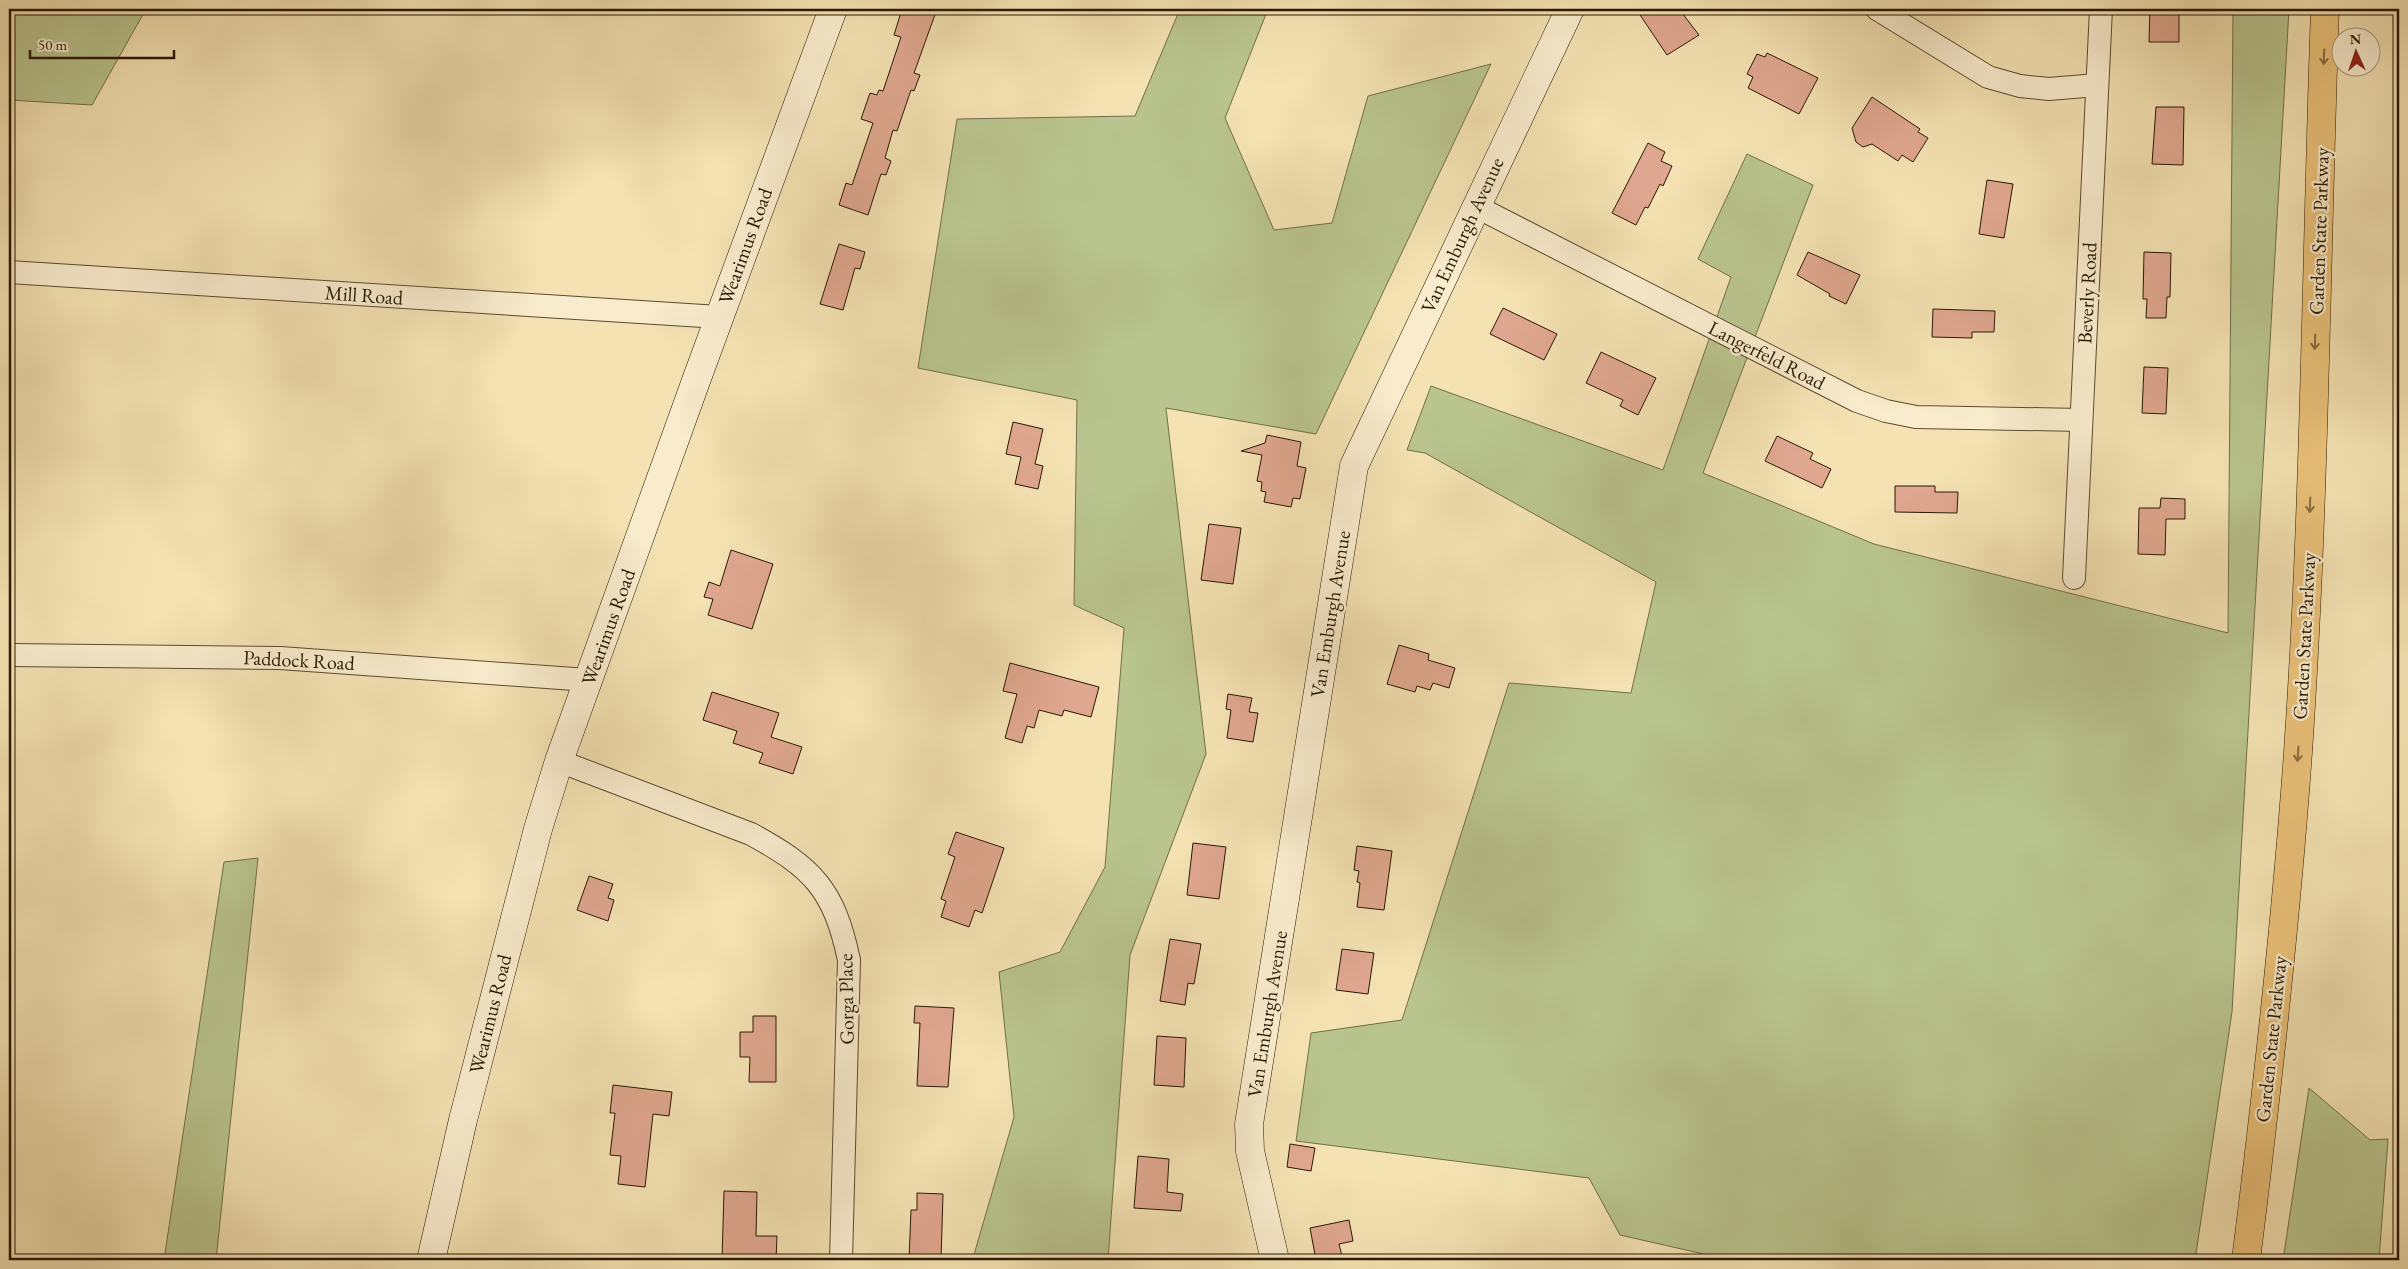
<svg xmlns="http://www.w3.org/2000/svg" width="2408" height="1269" font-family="'EB Garamond',serif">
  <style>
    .green { fill: #b9c48e; stroke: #726e48 }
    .building { fill: #dfa78f; stroke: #2a1803 }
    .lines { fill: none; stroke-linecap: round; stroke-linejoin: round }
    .street-casing { stroke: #5c4a2f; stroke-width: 24 }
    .secondary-casing { stroke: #2a1803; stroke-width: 29 }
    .highway-casing { stroke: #2a1803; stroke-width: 29 }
    .street { stroke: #f8eccd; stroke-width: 22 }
    .secondary { stroke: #f8eccd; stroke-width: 28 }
    .highway { stroke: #eac179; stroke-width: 28 }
    .oneway { stroke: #8a6c3e }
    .labels { text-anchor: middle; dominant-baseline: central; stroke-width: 4.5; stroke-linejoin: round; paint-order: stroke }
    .street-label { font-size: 20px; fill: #2a1803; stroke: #f8eccd }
  </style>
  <rect width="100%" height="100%" fill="#f4e2b2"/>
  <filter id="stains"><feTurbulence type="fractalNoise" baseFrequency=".004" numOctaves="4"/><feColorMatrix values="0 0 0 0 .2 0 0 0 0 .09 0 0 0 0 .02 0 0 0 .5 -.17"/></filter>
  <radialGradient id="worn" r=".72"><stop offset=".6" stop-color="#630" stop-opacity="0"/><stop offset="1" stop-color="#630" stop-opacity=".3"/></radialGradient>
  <g class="green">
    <path d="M9,9h137l-54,96 -83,-5z"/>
    <path d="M1180,9h88l-43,109 49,112 58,-7 36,-127 123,-32 -175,370 -150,-26 40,346 -76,201 -22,305h-134l-1,-2 41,-141 -15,-145 61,-20 45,-85 19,-239 -50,-23 3,-205 -159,-32 39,-249 178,-3z"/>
    <path d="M2233,9h56l-57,1003 -37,248h-465l-110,-25 -31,-57 -293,-37 15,-108 91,-13 107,-337 122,10 25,-111 -231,-129 -18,-3 24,-64 232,84 68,-193 -33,-18 49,-105 66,31 -110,288 171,71 354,89z"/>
    <path d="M258,858l-42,402h-52l60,-398z"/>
    <path d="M2309,1088l61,52 18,-1 -9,121h-96z"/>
  </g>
  <g class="building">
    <path d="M902,9h35l-23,64 6,2 -6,16 -3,-1 -14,41 -4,-1 -8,28 6,3 -5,14 -5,-1 -13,41 -29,-10 7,-22 6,2 21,-62 -12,-4 9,-26 7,2 2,-5 4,1 18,-54 -7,-2z"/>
    <path d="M1636,9h43l20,26 -32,20z"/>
    <path d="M2150,9h29v33h-30z"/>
    <path d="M1767,53l51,25 -19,36 -51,-26 5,-11 -6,-3 10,-20 8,3z"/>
    <path d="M1872,97l48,32 -2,3 10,6 -15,24 -11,-7 -4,6 -26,-17 -9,3 -7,-5 -4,-14z"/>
    <path d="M2156,107h28l-1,58 -31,-1z"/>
    <path d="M1648,143l17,9 -4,9 11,5 -9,20 -3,-2 -12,24 -3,-1 -9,18 -24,-12z"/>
    <path d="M1987,180l26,4 -9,54 -25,-4z"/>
    <path d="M839,244l26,8 -5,17 -5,-1 -12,42 -23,-6z"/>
    <path d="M1808,252l52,23 -14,29 -17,-8 1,-2 -33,-19z"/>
    <path d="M2144,252l27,1 -1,44h-3l-1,21h-20l1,-19h-4z"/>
    <path d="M1503,308l54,26 -13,26 -54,-26z"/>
    <path d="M1933,309l62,2 -1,21h-22v6l-40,-1z"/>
    <path d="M1601,352l55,26 -18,37 -18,-9 3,-6 -37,-17z"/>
    <path d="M2144,367l24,1 -2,46 -24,-1z"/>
    <path d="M1013,422l30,7 -8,35 8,2 -5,23 -23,-5 6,-27 -15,-3z"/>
    <path d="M1267,435l34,7 -4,24 9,2 -6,31 -7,-1 -2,9 -27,-5 2,-10 -5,-1 1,-9 -5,-1 5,-26 -21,-4 24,-8z"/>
    <path d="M1777,436l36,17 -3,6 21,10 -9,19 -57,-27z"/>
    <path d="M1895,486h40v6h23l-1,21 -62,-1z"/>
    <path d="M2161,498l24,1v20h-19l-1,36 -27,-1 1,-46h21z"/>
    <path d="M1209,524l32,4 -8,56 -32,-4z"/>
    <path d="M731,550l42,14 -21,65 -44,-14 5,-16 -9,-2 5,-15 11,4z"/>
    <path d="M1399,645l30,9 -1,6 27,8 -6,20 -16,-5 -3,7 -13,-4 -2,6 -28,-8z"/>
    <path d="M1010,663l89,24 -8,30 -27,-7 -2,6 -23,-6 -5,18 -7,-2 -5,17 -17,-5 12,-44 -14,-3z"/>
    <path d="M712,692l67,21 -8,24 31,10 -9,27 -34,-11 4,-10 -30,-10 4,-12 -34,-11z"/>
    <path d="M1228,694l24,4 -3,14 9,1 -5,29 -26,-4 4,-28 -5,-1z"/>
    <path d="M956,832l48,16 -22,65 -7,-3 -6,17 -28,-10 5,-16 -5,-2 14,-42 -7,-3z"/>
    <path d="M1193,843l33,4 -7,52 -32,-4z"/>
    <path d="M1357,846l35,5 -8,59 -27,-3 3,-24 -3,-1 2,-11 -5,-1z"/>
    <path d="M589,876l24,8 -5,14 6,2 -6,21 -31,-11z"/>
    <path d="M1170,939l31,5 -7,40 -6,-1 -3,22 -25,-4z"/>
    <path d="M1342,949l32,4 -6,41 -32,-4z"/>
    <path d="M915,1006l39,2 -6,79 -31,-1 3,-63h-6z"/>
    <path d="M753,1016h23v66h-27l1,-25h-10v-25h13z"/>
    <path d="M1157,1036l29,2 -2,49 -30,-2z"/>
    <path d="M613,1085l59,7 -3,24 -16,-2 -8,73 -27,-3 3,-28 -11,-1 5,-42h-5z"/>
    <path d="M1290,1144l25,4 -4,23 -24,-4z"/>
    <path d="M1138,1156l31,3 -2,33 16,2 -2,17 -47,-3z"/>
    <path d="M724,1191l33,1 -1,44h21l-1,24h-54z"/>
    <path d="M917,1193l26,1 -2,66h-32l2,-50h6z"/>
    <path d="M1349,1220l4,21 -14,3 3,12 -26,4 -6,-32z"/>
  </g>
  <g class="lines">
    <defs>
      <g id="street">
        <path d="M1877,9l111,68 32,9 29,3 48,-4"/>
        <path d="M1475,206l382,195 29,10 30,6 165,3"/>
        <path d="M9,272l710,45"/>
        <path d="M2074,578l27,-569"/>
        <path d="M9,655l271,3 308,22"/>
        <path d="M559,761l192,73c62,34 83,55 98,126l-8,300"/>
      </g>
      <g id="secondary">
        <path d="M431,1260l32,-140 75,-291 21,-68 138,-383 136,-369"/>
        <path d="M1275,1260l-25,-109 -1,-27 105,-658 216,-457"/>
      </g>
      <path id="highway" d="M2246,1260c21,-168 40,-338 52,-508 17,-247 18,-495 27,-743"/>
    </defs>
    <use href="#street" class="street-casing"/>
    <use href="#secondary" class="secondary-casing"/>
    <use href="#highway" class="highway-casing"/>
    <use href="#street" class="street"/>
    <use href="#secondary" class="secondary"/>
    <use href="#highway" class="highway"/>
  </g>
  <defs><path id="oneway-shaft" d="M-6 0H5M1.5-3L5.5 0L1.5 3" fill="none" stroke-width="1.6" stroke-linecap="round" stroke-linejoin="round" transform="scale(1.25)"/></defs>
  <g class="oneway">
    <use href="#oneway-shaft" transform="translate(2324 57) rotate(92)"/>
    <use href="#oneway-shaft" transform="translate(2315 342) rotate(92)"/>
    <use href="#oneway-shaft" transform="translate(2310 505) rotate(92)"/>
    <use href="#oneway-shaft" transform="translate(2298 754) rotate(94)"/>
  </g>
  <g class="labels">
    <g class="street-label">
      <text transform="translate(2319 231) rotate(-88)">Garden State Parkway</text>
      <text transform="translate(1462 235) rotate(-65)">Van Emburgh Avenue</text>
      <text transform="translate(745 246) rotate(-70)">Wearimus Road</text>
      <text transform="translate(2087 293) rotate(-87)">Beverly Road</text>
      <text transform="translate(364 295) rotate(4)">Mill Road</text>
      <text transform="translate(1767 355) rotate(27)">Langerfeld Road</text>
      <text transform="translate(1330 614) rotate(-81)">Van Emburgh Avenue</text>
      <text transform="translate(608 627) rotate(-70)">Wearimus Road</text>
      <text transform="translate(2304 636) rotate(-87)">Garden State Parkway</text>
      <text transform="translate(299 660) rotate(3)">Paddock Road</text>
      <text transform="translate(846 999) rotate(-91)">Gorga Place</text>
      <text transform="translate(490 1014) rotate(-76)">Wearimus Road</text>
      <text transform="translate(1267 1014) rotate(-81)">Van Emburgh Avenue</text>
      <text transform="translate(2271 1039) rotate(-84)">Garden State Parkway</text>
    </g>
  </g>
  <rect width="2408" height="1269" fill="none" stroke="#f4e2b2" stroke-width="30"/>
  <rect x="10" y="10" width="2388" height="1249" fill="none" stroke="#2a1803" stroke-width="2.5"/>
  <rect x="15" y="15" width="2378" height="1239" fill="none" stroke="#2a1803"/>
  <g transform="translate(2356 52) rotate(357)"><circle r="24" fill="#f8eccd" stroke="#a6977c"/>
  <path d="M0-4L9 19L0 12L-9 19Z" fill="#8f2418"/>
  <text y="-8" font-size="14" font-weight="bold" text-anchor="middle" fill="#2a1803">N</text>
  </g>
  <path d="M30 50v8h144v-8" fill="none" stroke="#2a1803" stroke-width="2.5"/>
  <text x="38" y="50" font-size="15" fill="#2a1803" stroke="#f8eccd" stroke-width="4" paint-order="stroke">50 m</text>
  <rect width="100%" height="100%" filter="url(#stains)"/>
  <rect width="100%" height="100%" fill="url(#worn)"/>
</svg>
